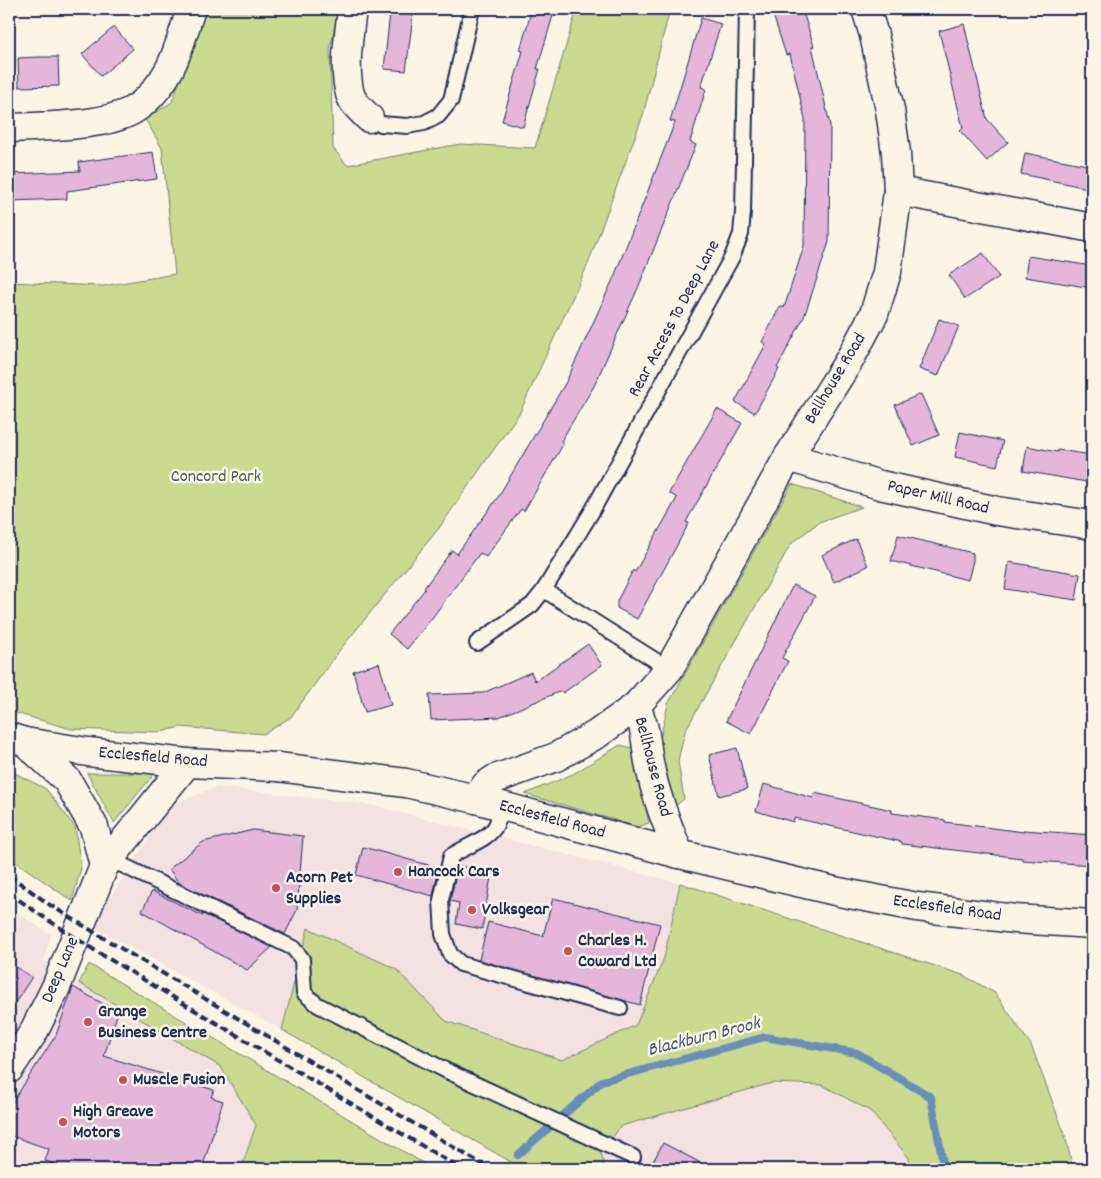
<svg xmlns="http://www.w3.org/2000/svg" width="1101" height="1178" font-family="Dekko,sans-serif">
  <style>
    .built { fill: #f4e2e2 }
    .green { fill: #cada8e; stroke: #728476 }
    .lines { fill: none; stroke-linecap: round; stroke-linejoin: round }
    .stream { stroke: #678fba; stroke-width: 8 }
    .building { fill: #e3b6da; stroke: #1b2f5e }
    .lane-casing { stroke: #1b2f5e; stroke-width: 18 }
    .street-casing { stroke: #1b2f5e; stroke-width: 31 }
    .secondary-casing { stroke: #1b2f5e; stroke-width: 31 }
    .lane { stroke: #fcf5e5; stroke-width: 14 }
    .street { stroke: #fcf5e5; stroke-width: 28 }
    .secondary { stroke: #fcf5e5; stroke-width: 28 }
    .rail { stroke: #1b2f5e; stroke-width: 4; stroke-dasharray: 8 4; stroke-linecap: butt }
    .poi-dot { fill: #d1495b; stroke: #fcf5e5; stroke-width: 2 }
    .labels { text-anchor: middle; dominant-baseline: central; stroke-width: 5; stroke-linejoin: round; paint-order: stroke }
    .street-label { font-size: 18px; fill: #1b2f5e; stroke: #fcf5e5 }
    .park-label { font-size: 18px; fill: #475a6a; stroke: #fcf5e5 }
    .poi-label { font-size: 18px; font-weight: bold; fill: #1b2f5e; stroke: #fcf5e5; text-anchor: start }
    .water-label { font-size: 19px; font-style: italic; fill: #3a5784; stroke: #fcf5e5 }
  </style>
  <rect width="100%" height="100%" fill="#fcf5e5"/>
  <filter id="ink" filterUnits="userSpaceOnUse"><feTurbulence type="fractalNoise" baseFrequency=".02" numOctaves="2"/><feDisplacementMap in="SourceGraphic" scale="10" xChannelSelector="R" yChannelSelector="G"/><feConvolveMatrix kernelMatrix="1 2 1 2 8 2 1 2 1" color-interpolation-filters="sRGB"/></filter>
  <g filter="url(#ink)">
    <g class="built">
      <path d="M217,787l154,18 309,78 -16,75 -28,67 -74,35 -116,-39 -50,-52 -88,-41 -26,102 -187,-102 12,-26 63,-97z"/>
      <path d="M9,907l42,28 -7,26 177,106 36,58 -16,44h-224l-8,-2z"/>
      <path d="M772,1083l50,2 48,26 40,48 1,10h-306l-4,-16 19,-27z"/>
    </g>
    <g class="green">
      <path d="M204,9h134l-8,41 3,98 14,17 113,-21 75,4 42,-139h93l-27,106 -55,149 -68,148 -81,116 -100,123 -48,66 -27,17 -83,-7 -20,5 -90,-3 -62,-18v-429l94,4 72,-12 -13,-126 -17,-29 27,-17z"/>
      <path d="M792,484l70,23 -43,15 -28,22 -106,187 -7,30 6,38 -10,8 -17,-55 11,-48z"/>
      <path d="M620,745l13,3 16,75 -11,4 -113,-33 48,-20z"/>
      <path d="M9,770l37,19 29,38 6,41 -9,33 -63,-44z"/>
      <path d="M87,773h68l-41,50z"/>
      <path d="M680,883l283,92 32,18 36,52 34,90 8,34h-162l-2,-11 -39,-47 -48,-26 -50,-2 -151,43 -20,27 4,16h-82l-241,-139 26,-102 88,41 50,52 116,39 74,-35 28,-67z"/>
      <path d="M89,964l344,205h-192l15,-44 -35,-58 -142,-84z"/>
    </g>
    <g class="lines">
      <path class="stream" d="M518,1155l84,-74 163,-44 92,16 74,44 13,72"/>
    </g>
    <g class="building">
      <path d="M532,9h23l-18,60h3l-17,58 -21,-6 21,-70 -3,-1z"/>
      <path d="M792,9h10l12,37h-2l18,79 -1,117 -25,75 -27,51 2,1 -24,44 -20,-11 31,-58 -4,-2 18,-36 4,2 20,-62 1,-127 -15,-65 -4,1 -13,-40z"/>
      <path d="M390,12l23,3 -7,56 -22,-2z"/>
      <path d="M701,18l20,6 -20,63 5,2 -16,53 6,3 -58,143 -44,98 -33,55 3,2 -40,68 -3,-2 -35,48 -6,-4 -48,65 -25,31 -18,-15 36,-45 -1,-1 28,-38 5,4 41,-57 68,-115 48,-105 61,-155 -5,-1z"/>
      <path d="M964,24l23,95 21,23 -21,19 -27,-30 3,-3 -24,-97z"/>
      <path d="M114,27l19,22 -32,27 -19,-22z"/>
      <path d="M38,57h20l1,29 -40,1 -1,-29z"/>
      <path d="M153,152l4,27 -90,12v8l-58,2v-27l71,-3 -1,-9z"/>
      <path d="M1025,153l67,13v23l-71,-15z"/>
      <path d="M983,253l16,24 -34,22 -16,-24z"/>
      <path d="M1028,256l64,10v22l-67,-11z"/>
      <path d="M939,319l20,7 -21,50 -19,-7z"/>
      <path d="M921,394l18,41 -26,11 -18,-41z"/>
      <path d="M717,409l25,14 -56,99 3,1 -52,96 -20,-11v-7l16,-31 2,2 42,-74 -8,-5z"/>
      <path d="M960,432l43,9 -6,25 -42,-9z"/>
      <path d="M1027,446l30,6 1,-2 34,5v28l-69,-12z"/>
      <path d="M898,535l75,18v8l-5,19 -77,-19z"/>
      <path d="M856,539l12,27 -34,16 -12,-27z"/>
      <path d="M1009,562l71,12 -4,26 -71,-11z"/>
      <path d="M793,585l22,11 -33,62 6,3 -37,73 -25,-13z"/>
      <path d="M588,644l14,21 -39,28 -2,-2 -62,26 -68,3 -2,-25 54,-2 48,-21 4,9z"/>
      <path d="M379,663l12,42 -26,7 -12,-41z"/>
      <path d="M737,748l10,41 -28,7 -10,-41z"/>
      <path d="M764,784l49,14 1,-5 78,17v3l53,7v2l79,10v-2l68,5v30l-70,-5v-2l-120,-14v-2l-108,-24 -1,4 -37,-11z"/>
      <path d="M253,830l50,6 -6,74 -12,24 -106,-51 -10,-14 34,-27z"/>
      <path d="M363,847l76,21 -6,28 -77,-21z"/>
      <path d="M458,866l34,5 -10,58 -26,-5 3,-21 -9,-2z"/>
      <path d="M152,891l51,25 -2,-3 71,34 -25,23 -105,-59z"/>
      <path d="M553,898l107,26 -20,81 -161,-45 9,-38 55,14z"/>
      <path d="M9,963l23,14 -23,35z"/>
      <path d="M73,987l45,25 -14,44 110,34 -3,7 12,4 -21,68h-132l-25,-8 4,-12 -40,-14 1,-29 46,-71z"/>
      <path d="M663,1143l49,26h-63z"/>
    </g>
    <g class="lines">
      <defs>
        <g id="lane">
          <path d="M369,118l12,6 26,2 17,-3 14,-7 13,-16 21,-91"/>
          <path d="M544,590l125,79"/>
          <path d="M477,643l55,-38 12,-15 47,-77 141,-256 9,-23 2,-22 4,-203"/>
          <path d="M501,806c-2,6 -2,14 -5,19 -6,14 -32,22 -45,31l-10,44 2,34 7,20 11,10 159,44"/>
          <path d="M111,857l9,7 173,84 9,11 2,34 14,12 131,67 184,85"/>
        </g>
        <g id="street">
          <path d="M352,9c-3,27 -9,59 -2,85 3,10 12,17 19,24"/>
          <path d="M9,128c35,-2 94,-1 124,-18 14,-8 28,-25 36,-40 10,-19 15,-41 22,-61"/>
          <path d="M898,191l194,37"/>
          <path d="M788,457l92,28 117,26 95,14"/>
        </g>
        <g id="secondary">
          <path d="M635,707c12,20 10,34 14,55 6,33 18,62 30,92"/>
          <path d="M9,737l16,5 63,10 99,11 91,4 128,16 70,16 203,55 160,38 78,15 98,12 77,5"/>
          <path d="M25,742l42,38 27,47 10,39"/>
          <path d="M476,799l10,-14 9,-6 61,-22 41,-23 38,-27 34,-38 119,-212 62,-98 24,-45 13,-42 11,-81 -2,-38 -6,-43 -16,-75 -8,-26"/>
          <path d="M9,1069l24,-36 23,-46 48,-121 83,-103"/>
        </g>
      </defs>
      <use href="#lane" class="lane-casing"/>
      <use href="#street" class="street-casing"/>
      <use href="#secondary" class="secondary-casing"/>
      <use href="#lane" class="lane"/>
      <use href="#street" class="street"/>
      <use href="#secondary" class="secondary"/>
      <g class="rail">
        <path d="M9,875l41,30 57,35 383,229"/>
        <path d="M9,893l33,23 57,37 362,216"/>
      </g>
    </g>
  </g>
  <g class="poi-dot">
    <circle cx="398" cy="872" r="5"/>
    <circle cx="276" cy="888" r="5"/>
    <circle cx="472" cy="910" r="5"/>
    <circle cx="568" cy="951" r="5"/>
    <circle cx="88" cy="1022" r="5"/>
    <circle cx="123" cy="1080" r="5"/>
    <circle cx="63" cy="1122" r="5"/>
  </g>
  <g class="labels">
    <g class="street-label">
      <text transform="translate(675 319) rotate(-62)">Rear Access To Deep Lane</text>
      <text transform="translate(836 379) rotate(-59)">Bellhouse Road</text>
      <text transform="translate(938 498) rotate(13)">Paper Mill Road</text>
      <text transform="translate(153 758) rotate(5)">Ecclesfield Road</text>
      <text transform="translate(652 767) rotate(75)">Bellhouse Road</text>
      <text transform="translate(552 820) rotate(15)">Ecclesfield Road</text>
      <text transform="translate(947 909) rotate(8)">Ecclesfield Road</text>
      <text transform="translate(61 970) rotate(-67)">Deep Lane</text>
    </g>
    <g class="park-label">
      <text x="216" y="477">Concord Park</text>
    </g>
    <g class="poi-label">
      <text x="408" y="872">Hancock Cars</text>
      <text x="286" y="878">Acorn Pet<tspan x="286" dy="21">Supplies</tspan></text>
      <text x="482" y="910">Volksgear</text>
      <text x="578" y="941">Charles H.<tspan x="578" dy="21">Coward Ltd</tspan></text>
      <text x="98" y="1012">Grange<tspan x="98" dy="21">Business Centre</tspan></text>
      <text x="133" y="1080">Muscle Fusion</text>
      <text x="73" y="1112">High Greave<tspan x="73" dy="21">Motors</tspan></text>
    </g>
    <g class="water-label">
      <text transform="translate(704 1038) rotate(-14)">Blackburn Brook</text>
    </g>
  </g>
  <rect width="1101" height="1178" fill="none" stroke="#fcf5e5" stroke-width="30"/>
  <rect x="15" y="15" width="1071" height="1148" fill="none" stroke="#1b2f5e" stroke-width="2" filter="url(#ink)"/>
</svg>
